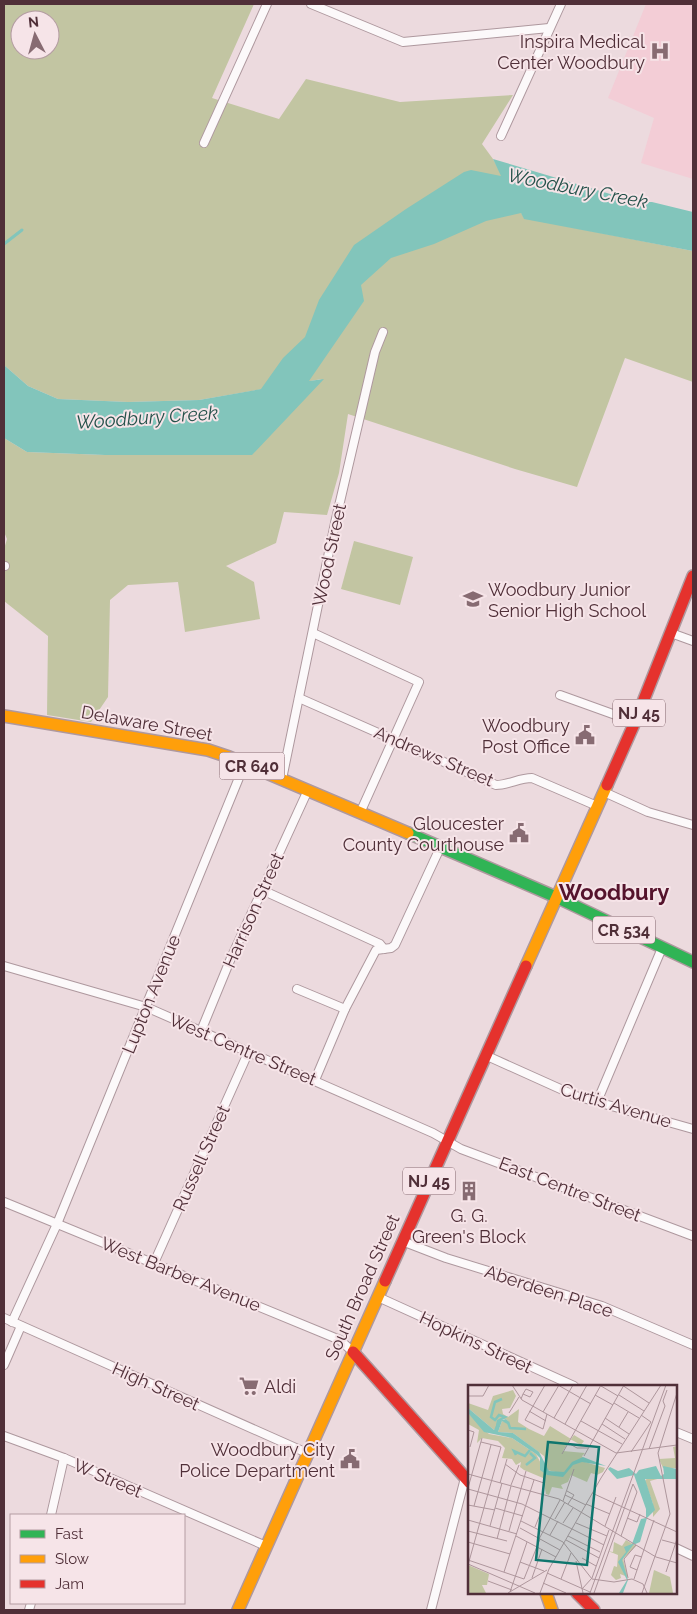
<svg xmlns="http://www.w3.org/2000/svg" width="697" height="1614" font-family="Raleway,sans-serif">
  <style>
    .built { fill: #f3cdd6 }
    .green { fill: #c2c5a2; fill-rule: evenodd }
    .water { fill: #82c5bb }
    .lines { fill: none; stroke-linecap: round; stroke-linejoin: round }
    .stream { stroke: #82c5bb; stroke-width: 3 }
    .street-casing { stroke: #ae989e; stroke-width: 10 }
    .fast-casing { stroke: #ae989e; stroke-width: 14 }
    .slow-casing { stroke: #ae989e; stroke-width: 14 }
    .jam-casing { stroke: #ae989e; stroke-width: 14 }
    .street { stroke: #fcf9fa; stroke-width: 8 }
    .fast { stroke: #30b455; stroke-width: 11 }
    .slow { stroke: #ff9f0a; stroke-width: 11 }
    .jam { stroke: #e5322d; stroke-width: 11 }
    .labels { text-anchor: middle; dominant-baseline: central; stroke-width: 4; stroke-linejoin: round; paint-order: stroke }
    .shield { fill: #f6e4e8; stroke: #82656d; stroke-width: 1 }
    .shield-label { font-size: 16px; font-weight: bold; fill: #502f38 }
    .poi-label { font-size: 18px; fill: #502f38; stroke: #f6e4e8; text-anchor: end }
    .street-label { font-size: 18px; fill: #502f38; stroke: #f6e4e8 }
    .water-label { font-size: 19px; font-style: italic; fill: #24514a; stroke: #f6e4e8 }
    .district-label { font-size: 22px; font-weight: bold; fill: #55132c; stroke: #f6e4e8 }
    .inset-river { fill: none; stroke: #82c5bb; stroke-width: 2.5 }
    .inset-road { fill: none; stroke: #ae969c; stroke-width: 1 }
    .view { fill: #0f766e; fill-opacity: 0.15; stroke: #0f766e; stroke-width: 2.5 }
    .inset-edge { fill: none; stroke: #502f38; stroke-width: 2.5 }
  </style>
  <rect width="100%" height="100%" fill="#ecdade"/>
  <path class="built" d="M646,4h47v175l-52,-16 13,-45 -46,-20z"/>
  <g class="green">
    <path d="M4,4h250l-42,94 67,21 27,-40 94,23 113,-7 -31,49 11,15 31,59 169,33v131l-68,-24 -48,129 -62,-18 -167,-55 -9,59 -12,42 -43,-3 -8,31 -50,23 28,16 6,37 -75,13 -7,-50 -50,3 -18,15 -2,97 -17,25 -44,-7 1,-79 -44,-35v-52l3,-10 -3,-7v-94l23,14 78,3 217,-76 -123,21 -71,2 -70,-3 -30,-13 -24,-21zM20,20h30v30h-30z"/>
    <path d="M354,541l59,16 -13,48 -59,-16z"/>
  </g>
  <path class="water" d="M493,159l144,43h15l41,10v39l-169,-32 -3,-6 -35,8 -52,23 -43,14 -30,27 3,16 -55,80 15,-2 -72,76h-147l-78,-3 -23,-14v-73l24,21 30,13 70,3 71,-2 62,-11 22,-31 22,-21 14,-37 35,-55 52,-36 58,-37 7,-2 30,6z"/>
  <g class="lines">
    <path class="stream" d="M4,244l18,-14"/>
    <defs>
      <g id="street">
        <path d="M311,4l92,38 146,-14"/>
        <path d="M501,136l60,-132"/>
        <path d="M204,143l63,-139"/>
        <path d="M4,566h1"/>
        <path d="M313,633l106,49 -59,131"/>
        <path d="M671,633l22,8"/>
        <path d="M560,695l75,27"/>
        <path d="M299,698l197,87c13,0 23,-7 36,-7l65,28"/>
        <path d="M282,779l53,-256 40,-171 8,-20"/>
        <path d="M604,792l44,20 45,13"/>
        <path d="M262,890l118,54 4,5"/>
        <path d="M4,966l142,41 287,126 28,16 232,87"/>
        <path d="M297,989l48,20"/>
        <path d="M201,1031l30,-73 77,-168"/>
        <path d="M485,1055l91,41 117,33"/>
        <path d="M315,1080l30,-71 31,-59 15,-2 4,-3 45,-97"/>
        <path d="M597,1102l65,-154"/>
        <path d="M4,1202l336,138 13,12"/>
        <path d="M402,1241l44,17 156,48 91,39"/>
        <path d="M154,1263l94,-210"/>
        <path d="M378,1297l196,89"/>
        <path d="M4,1318l303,135"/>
        <path d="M12,1322l45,-98 188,-461"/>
        <path d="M4,1365l17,-39"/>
        <path d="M676,1432l17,7"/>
        <path d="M4,1436l60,22 202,88"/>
        <path d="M51,1515l13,-57"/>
        <path d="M676,1548l17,8"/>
        <path d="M29,1610l2,-7"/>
        <path d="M431,1610l34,-132"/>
      </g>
      <path id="fast" d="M408,833l148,64 137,65"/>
      <g id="slow">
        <path d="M4,716l204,34 21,7 179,76"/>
        <path d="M526,966l81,-181"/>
        <path d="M546,1593l6,17"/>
        <path d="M238,1610l147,-329"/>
      </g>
      <g id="jam">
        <path d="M607,785l28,-63 58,-146"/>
        <path d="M385,1281l141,-315"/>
        <path d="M353,1352l117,131"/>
        <path d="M577,1593l17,17"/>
      </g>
    </defs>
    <use href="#street" class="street-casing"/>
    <use href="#fast" class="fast-casing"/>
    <use href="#slow" class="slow-casing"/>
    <use href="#jam" class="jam-casing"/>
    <use href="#street" class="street"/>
    <use href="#fast" class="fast"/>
    <use href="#slow" class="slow"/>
    <use href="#jam" class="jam"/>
  </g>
  <defs>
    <symbol id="hospital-bare" viewBox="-9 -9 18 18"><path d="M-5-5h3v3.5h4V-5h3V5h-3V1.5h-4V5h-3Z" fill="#876b72" stroke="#f6e4e8" stroke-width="2.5" paint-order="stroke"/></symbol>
    <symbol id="school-bare" viewBox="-9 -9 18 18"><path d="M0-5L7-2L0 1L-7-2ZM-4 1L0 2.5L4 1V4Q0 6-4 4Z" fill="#876b72" stroke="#f6e4e8" stroke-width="2.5" paint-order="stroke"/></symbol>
    <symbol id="civic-bare" viewBox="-9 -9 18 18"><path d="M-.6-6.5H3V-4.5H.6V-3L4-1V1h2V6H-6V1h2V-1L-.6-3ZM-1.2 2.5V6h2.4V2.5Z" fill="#876b72" stroke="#f6e4e8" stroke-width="2.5" paint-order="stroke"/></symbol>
    <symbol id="building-bare" viewBox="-9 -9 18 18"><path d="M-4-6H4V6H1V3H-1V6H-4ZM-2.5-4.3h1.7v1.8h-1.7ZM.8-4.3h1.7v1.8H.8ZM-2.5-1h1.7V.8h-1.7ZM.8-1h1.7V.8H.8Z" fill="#876b72" stroke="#f6e4e8" stroke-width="2.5" paint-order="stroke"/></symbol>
    <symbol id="supermarket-bare" viewBox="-9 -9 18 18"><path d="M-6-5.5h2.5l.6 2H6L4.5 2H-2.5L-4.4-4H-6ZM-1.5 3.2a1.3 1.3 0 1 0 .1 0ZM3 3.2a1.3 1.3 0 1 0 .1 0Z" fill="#876b72" stroke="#f6e4e8" stroke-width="2.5" paint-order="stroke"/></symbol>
  </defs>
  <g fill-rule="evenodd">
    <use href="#hospital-bare" x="646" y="37" width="28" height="28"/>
    <use href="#school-bare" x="459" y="585" width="28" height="28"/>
    <use href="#civic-bare" x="571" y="721" width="28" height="28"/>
    <use href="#civic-bare" x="505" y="819" width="28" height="28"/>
    <use href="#building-bare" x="455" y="1177" width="28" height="28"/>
    <use href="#supermarket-bare" x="235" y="1372" width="28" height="28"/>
    <use href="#civic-bare" x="336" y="1445" width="28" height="28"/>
  </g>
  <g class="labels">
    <g class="shield">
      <rect x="613" y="699.5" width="52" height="27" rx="4"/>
      <rect x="219.5" y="752.5" width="65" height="27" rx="4"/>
      <rect x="593" y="916.5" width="62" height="27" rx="4"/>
      <rect x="403" y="1167.5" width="52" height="27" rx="4"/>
    </g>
    <g class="shield-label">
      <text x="639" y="713">NJ 45</text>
      <text x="252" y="766">CR 640</text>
      <text x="624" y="930">CR 534</text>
      <text x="429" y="1181">NJ 45</text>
    </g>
    <g class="poi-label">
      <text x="645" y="41">Inspira Medical<tspan x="645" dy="21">Center Woodbury</tspan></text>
      <text x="488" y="589" text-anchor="start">Woodbury Junior<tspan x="488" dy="21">Senior High School</tspan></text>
      <text x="570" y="725">Woodbury<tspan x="570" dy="21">Post Office</tspan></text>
      <text x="504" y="823">Gloucester<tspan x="504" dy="21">County Courthouse</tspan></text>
      <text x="469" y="1215" text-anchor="middle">G. G.<tspan x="469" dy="21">Green's Block</tspan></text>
      <text x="264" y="1386" text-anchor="start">Aldi</text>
      <text x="335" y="1449">Woodbury City<tspan x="335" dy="21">Police Department</tspan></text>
    </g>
    <g class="street-label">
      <text transform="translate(329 555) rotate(-78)">Wood Street</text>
      <text transform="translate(147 723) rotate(10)">Delaware Street</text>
      <text transform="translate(434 756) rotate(23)">Andrews Street</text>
      <text transform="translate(253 910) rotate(-66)">Harrison Street</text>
      <text transform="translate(151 994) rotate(-68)">Lupton Avenue</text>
      <text transform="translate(243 1049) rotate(23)">West Centre Street</text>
      <text transform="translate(616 1105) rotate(17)">Curtis Avenue</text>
      <text transform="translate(201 1158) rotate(-66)">Russell Street</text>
      <text transform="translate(570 1189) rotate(21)">East Centre Street</text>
      <text transform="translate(181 1274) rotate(22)">West Barber Avenue</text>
      <text transform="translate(362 1287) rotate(-66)">South Broad Street</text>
      <text transform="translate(549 1291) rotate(18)">Aberdeen Place</text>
      <text transform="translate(476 1342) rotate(25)">Hopkins Street</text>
      <text transform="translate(156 1386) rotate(24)">High Street</text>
      <text transform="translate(108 1478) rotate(23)">W Street</text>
    </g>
    <g class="water-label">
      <text transform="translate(578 188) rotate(11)">Woodbury Creek</text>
      <text transform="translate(147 417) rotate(-4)">Woodbury Creek</text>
    </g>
    <g class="district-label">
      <text x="614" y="892">Woodbury</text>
    </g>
  </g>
  <g transform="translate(468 1385)">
    <rect width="209" height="209" fill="#ecdade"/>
    <path d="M45,5l3,6 -6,12 -8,1 1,5 5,3 11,-8 -1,13 11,7 15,7 6,-10 21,13 3,-4 10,6 -3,4 -11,-6 -7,12 22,2 -3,3 3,6 20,6 -2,4 -6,3 -6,-2 -4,9 -16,-7 -3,7 -7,3 2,4 -11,-2 -3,8 -3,-1 -3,-16 -19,-8 -4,-3 1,-5 -5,3 -4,-6 -10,-1 3,-10 -7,-7 -16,-3 -5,5 2,-13 -11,-6v-11l21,21 23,4 24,16 11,21 13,-2 -13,-3 -3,-14 -31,-23 -15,-1 4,-11 7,2 -3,-4h-4l-8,11 -26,-22v-5l20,7 5,-14zM209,61v22h-14l-4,-9 16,-1 -2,-11zM181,91l12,2 -11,3 10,28 -7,8v-13l-8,-23zM158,155l10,6 -13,13 5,18 -8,-3 1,4 -5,2 -5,-5 3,-9 3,1 1,-12 -10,-4 5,1 1,-10 8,4zM0,180l21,9 -2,11h-5l4,8h-18zM186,185l16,7 3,16h-24z" fill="#c2c5a2"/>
    <path d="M0,23l26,22 4,-9 8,-2 3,3v3l-7,-4 -4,11 15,1 26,19 10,19 15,1 8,-10 11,-5 23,9 -24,-4 -9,3 -10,12 -16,-2 -7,-5v-12l-4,-4 -24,-16 -28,-6 -16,-19zM188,81l5,10 3,-2 -1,-8 14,3v10h-32l10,31 -8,8 -7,24 -7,3 -11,15 6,20 -5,13h-4l8,-13 -9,-18 8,-10 -2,-5 8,-3 9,-25 5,-1v-9l-12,-34 -17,4 -9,-10 2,-2 8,4 11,-3 7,6 3,-4z" fill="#82c5bb"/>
    <path class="inset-river" d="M40,37l2,6 16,1M29,42l1,-6 7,-4 -6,-2 -4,5 -4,-3 4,-15 7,-3M48,70l-2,-4 11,5 5,-6M58,80l9,-7 -5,-5"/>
    <path class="inset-road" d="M44,0l10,15 94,53 61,-8M77,0l-20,35 18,9 4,-15M90,0l33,19M154,0l27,18M133,1l17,10M127,10l18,10M151,10l25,16M0,11h15l6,-11M53,14l2,-5 3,-5 7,3 -3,5 -7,-3M146,18l25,15M61,26l17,10M75,27l16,-27M41,28l10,-16M86,33l19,-33M137,33l24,16M113,36l41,23M97,39l22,-39M134,39l23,15M151,42l9,-15M0,45l6,2 -4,15M100,58l9,5h11M181,64l16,-43 -2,-5 4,-11M163,67l20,-30 -10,-7M94,69l39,-69M116,71l40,-71M37,79l15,11 24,8M0,89l91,25 97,58 21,6M32,98l7,-24M43,100l8,-20M0,103l14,-50M0,104l54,15 82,41M99,106l7,4 -6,9M124,108l85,39M97,110l21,10M95,116l11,-32M118,119l24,10M0,120l27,5M6,121l17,-61M27,123l28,8M159,133l10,4 3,-8M87,134l10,-17M0,135l49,14M53,136l42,21 29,37 22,3 18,-3 11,5 4,9M95,138l10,-15M108,138l31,13M22,141l12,-43M137,141l11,-29M67,142l6,-15M52,143l40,22M0,146l39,10M41,146l17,-60M82,150l8,-14M48,151l40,21M100,151l32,16M153,151l16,-44 -4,-8M29,154l14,-53M71,154l21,-39M98,155l33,18M194,155l15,4M0,157l42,12M114,173l14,8M0,175l56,19M108,176l7,32M52,177l24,9M0,179l67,29M0,180l33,-118 -20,-5M169,185l-7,-3 5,-12 7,2M36,187l30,-92M198,187l11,-33M79,188l43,19M64,193l10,-29M160,193l-4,-19 12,-14M56,194l16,-40M93,194l10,-26M166,194l20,-59M20,196l24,9M75,198l23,10M114,204l10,-11 17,-48M42,207l17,-50M40,208l39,-23M72,208l9,-24 52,-91 60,-93M122,208l76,-208M126,208l39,-109M174,208l28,-79 -12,-61 19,-60"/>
    <path class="view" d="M80,57l51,5 -12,118 -51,-5z"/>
    <rect width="209" height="209" class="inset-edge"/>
  </g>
  <rect width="697" height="1614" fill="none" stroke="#502f38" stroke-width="10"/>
  <rect x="10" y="1514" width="175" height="90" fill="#f6e4e8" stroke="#b49ca2"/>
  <rect x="20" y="1530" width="25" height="8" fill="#30b455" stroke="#b49ca2"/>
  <text x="55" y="1539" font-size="15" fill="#502f38">Fast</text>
  <rect x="20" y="1555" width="25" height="8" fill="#ff9f0a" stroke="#b49ca2"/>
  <text x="55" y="1564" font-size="15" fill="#502f38">Slow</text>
  <rect x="20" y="1580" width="25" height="8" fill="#e5322d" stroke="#b49ca2"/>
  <text x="55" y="1589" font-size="15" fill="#502f38">Jam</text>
  <g transform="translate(35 35) rotate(354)"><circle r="24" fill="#f6e4e8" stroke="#b49ca2"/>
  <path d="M0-4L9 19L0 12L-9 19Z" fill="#876b72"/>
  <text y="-8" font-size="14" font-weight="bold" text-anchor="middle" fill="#502f38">N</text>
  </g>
</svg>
